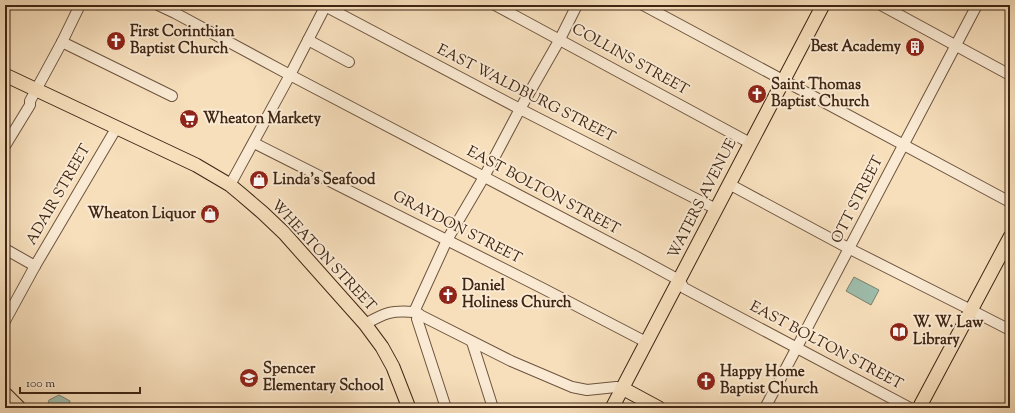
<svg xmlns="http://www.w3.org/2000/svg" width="1015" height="413" font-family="'Sorts Mill Goudy',serif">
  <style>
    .water { fill: #9ebdac; stroke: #78816f }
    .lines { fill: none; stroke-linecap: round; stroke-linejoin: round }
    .minor-casing { stroke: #6d543e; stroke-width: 12 }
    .major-casing { stroke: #3f2614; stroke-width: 15 }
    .highway-casing { stroke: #3f2614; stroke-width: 17 }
    .minor { stroke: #faead3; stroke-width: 10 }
    .major { stroke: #f7dfbc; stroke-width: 13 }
    .highway { stroke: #f7dfbc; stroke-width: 15 }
    .labels { text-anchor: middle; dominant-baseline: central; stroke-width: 4; stroke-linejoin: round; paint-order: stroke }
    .poi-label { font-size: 15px; font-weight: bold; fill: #3f2614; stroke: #faead3; text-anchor: start }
    .street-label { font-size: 15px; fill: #3f2614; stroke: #faead3 }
  </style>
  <rect width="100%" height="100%" fill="#f7dfbc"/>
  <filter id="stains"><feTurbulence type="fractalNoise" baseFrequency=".005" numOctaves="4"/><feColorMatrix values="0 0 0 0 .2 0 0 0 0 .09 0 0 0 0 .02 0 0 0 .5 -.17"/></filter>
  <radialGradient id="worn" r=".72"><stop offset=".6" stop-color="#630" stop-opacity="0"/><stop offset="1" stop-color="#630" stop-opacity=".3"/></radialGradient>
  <g class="water">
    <path d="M854,277l25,13 -8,15 -25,-14z"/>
    <path d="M59,395l11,6 -1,7h-22l2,-8z"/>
  </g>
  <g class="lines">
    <defs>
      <g id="minor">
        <path d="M158,5l17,8 115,62 345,181 44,24 5,8 226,120"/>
        <path d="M323,5l197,104 196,100"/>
        <path d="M495,5l255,138"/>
        <path d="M643,5l367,197"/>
        <path d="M881,5l129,70"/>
        <path d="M308,40l41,22"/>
        <path d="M62,42l110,54"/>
        <path d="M254,143l290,146 102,53"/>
        <path d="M5,146l25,-41v-4l32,-59 18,-37"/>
        <path d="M729,184l121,65 121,61 39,20"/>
        <path d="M230,185l60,-110 36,-70"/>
        <path d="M5,249l30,17"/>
        <path d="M414,312l33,-72 37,-63 36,-68 40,-70 17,-34"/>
        <path d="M419,314l-2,5 29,89"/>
        <path d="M5,321l30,-55 82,-139"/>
        <path d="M365,324c20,-11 26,-14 49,-12l97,49 61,26 15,3 29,-3 6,1"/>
        <path d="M472,342l21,66"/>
        <path d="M765,408l212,-403"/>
      </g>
      <g id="major">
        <path d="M5,75l191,90 34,20 12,10 21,18 21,20 81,91 17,23 11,20 16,41"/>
        <path d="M622,388l37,20"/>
        <path d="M612,408l211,-403"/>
        <path d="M919,408l91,-171"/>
      </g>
      <path id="highway" d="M5,395l13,13"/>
    </defs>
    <use href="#minor" class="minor-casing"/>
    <use href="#major" class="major-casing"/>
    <use href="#highway" class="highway-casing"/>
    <use href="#minor" class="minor"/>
    <use href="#major" class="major"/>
    <use href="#highway" class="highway"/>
  </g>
  <defs>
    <symbol id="church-disc" viewBox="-11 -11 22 22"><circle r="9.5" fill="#8f2418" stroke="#faead3"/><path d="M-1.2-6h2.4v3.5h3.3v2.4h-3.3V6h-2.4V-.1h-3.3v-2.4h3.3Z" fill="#fff"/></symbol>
    <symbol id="building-disc" viewBox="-11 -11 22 22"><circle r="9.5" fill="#8f2418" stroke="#faead3"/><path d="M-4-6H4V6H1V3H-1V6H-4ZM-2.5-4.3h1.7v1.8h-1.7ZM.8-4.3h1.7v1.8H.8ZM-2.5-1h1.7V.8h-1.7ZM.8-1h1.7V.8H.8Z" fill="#fff"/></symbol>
    <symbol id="supermarket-disc" viewBox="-11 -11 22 22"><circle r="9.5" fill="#8f2418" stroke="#faead3"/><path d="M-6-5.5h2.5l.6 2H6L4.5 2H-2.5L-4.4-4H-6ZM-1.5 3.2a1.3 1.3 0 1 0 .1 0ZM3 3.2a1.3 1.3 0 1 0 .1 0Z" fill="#fff"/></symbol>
    <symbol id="shop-disc" viewBox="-11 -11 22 22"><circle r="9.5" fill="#8f2418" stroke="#faead3"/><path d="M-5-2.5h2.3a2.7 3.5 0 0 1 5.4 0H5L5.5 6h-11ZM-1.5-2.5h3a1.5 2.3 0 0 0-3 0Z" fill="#fff"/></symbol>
    <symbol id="library-disc" viewBox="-11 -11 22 22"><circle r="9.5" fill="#8f2418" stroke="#faead3"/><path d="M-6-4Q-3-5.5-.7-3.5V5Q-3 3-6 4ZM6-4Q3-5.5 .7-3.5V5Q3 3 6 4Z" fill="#fff"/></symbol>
    <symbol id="school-disc" viewBox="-11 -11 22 22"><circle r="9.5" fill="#8f2418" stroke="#faead3"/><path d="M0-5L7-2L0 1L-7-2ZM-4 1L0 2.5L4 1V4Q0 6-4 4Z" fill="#fff"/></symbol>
  </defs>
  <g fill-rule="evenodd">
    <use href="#church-disc" x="105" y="30" width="22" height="22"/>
    <use href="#building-disc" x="904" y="36" width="22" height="22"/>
    <use href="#church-disc" x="746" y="83" width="22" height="22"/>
    <use href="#supermarket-disc" x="178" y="108" width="22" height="22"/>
    <use href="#shop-disc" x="248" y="169" width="22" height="22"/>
    <use href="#shop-disc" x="199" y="203" width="22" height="22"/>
    <use href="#church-disc" x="437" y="284" width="22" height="22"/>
    <use href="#library-disc" x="888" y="321" width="22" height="22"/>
    <use href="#school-disc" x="238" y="367" width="22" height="22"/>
    <use href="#church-disc" x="695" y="370" width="22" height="22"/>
  </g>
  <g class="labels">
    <g class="poi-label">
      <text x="130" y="32">First Corinthian<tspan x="130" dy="17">Baptist Church</tspan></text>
      <text x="901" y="47" text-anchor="end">Best Academy</text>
      <text x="771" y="85">Saint Thomas<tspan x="771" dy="17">Baptist Church</tspan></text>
      <text x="203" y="119">Wheaton Markety</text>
      <text x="273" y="180">Linda's Seafood</text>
      <text x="196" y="214" text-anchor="end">Wheaton Liquor</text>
      <text x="462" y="286">Daniel<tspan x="462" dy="17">Holiness Church</tspan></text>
      <text x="913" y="323">W. W. Law<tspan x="913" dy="17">Library</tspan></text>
      <text x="263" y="369">Spencer<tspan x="263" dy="17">Elementary School</tspan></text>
      <text x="720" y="372">Happy Home<tspan x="720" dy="17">Baptist Church</tspan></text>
    </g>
    <g class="street-label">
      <text transform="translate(630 60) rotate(29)">COLLINS STREET</text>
      <text transform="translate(526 94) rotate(27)">EAST WALDBURG STREET</text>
      <text transform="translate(543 191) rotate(28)">EAST BOLTON STREET</text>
      <text transform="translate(59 195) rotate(-60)">ADAIR STREET</text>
      <text transform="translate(703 199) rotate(-63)">WATERS AVENUE</text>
      <text transform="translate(858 200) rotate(-63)">OTT STREET</text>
      <text transform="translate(457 228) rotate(27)">GRAYDON STREET</text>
      <text transform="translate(323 256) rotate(47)">WHEATON STREET</text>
      <text transform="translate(826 346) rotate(28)">EAST BOLTON STREET</text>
    </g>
  </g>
  <rect width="1015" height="413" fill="none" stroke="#f7dfbc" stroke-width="20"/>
  <rect x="6" y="6" width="1003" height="401" fill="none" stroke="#3f2614" stroke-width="2"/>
  <rect x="10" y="10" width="995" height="393" fill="none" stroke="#3f2614"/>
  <path d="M20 387v6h120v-6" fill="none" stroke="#3f2614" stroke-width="2"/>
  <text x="26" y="387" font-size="12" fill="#3f2614" stroke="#faead3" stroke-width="3" paint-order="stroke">100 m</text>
  <rect width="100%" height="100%" filter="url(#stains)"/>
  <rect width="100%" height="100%" fill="url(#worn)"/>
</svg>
